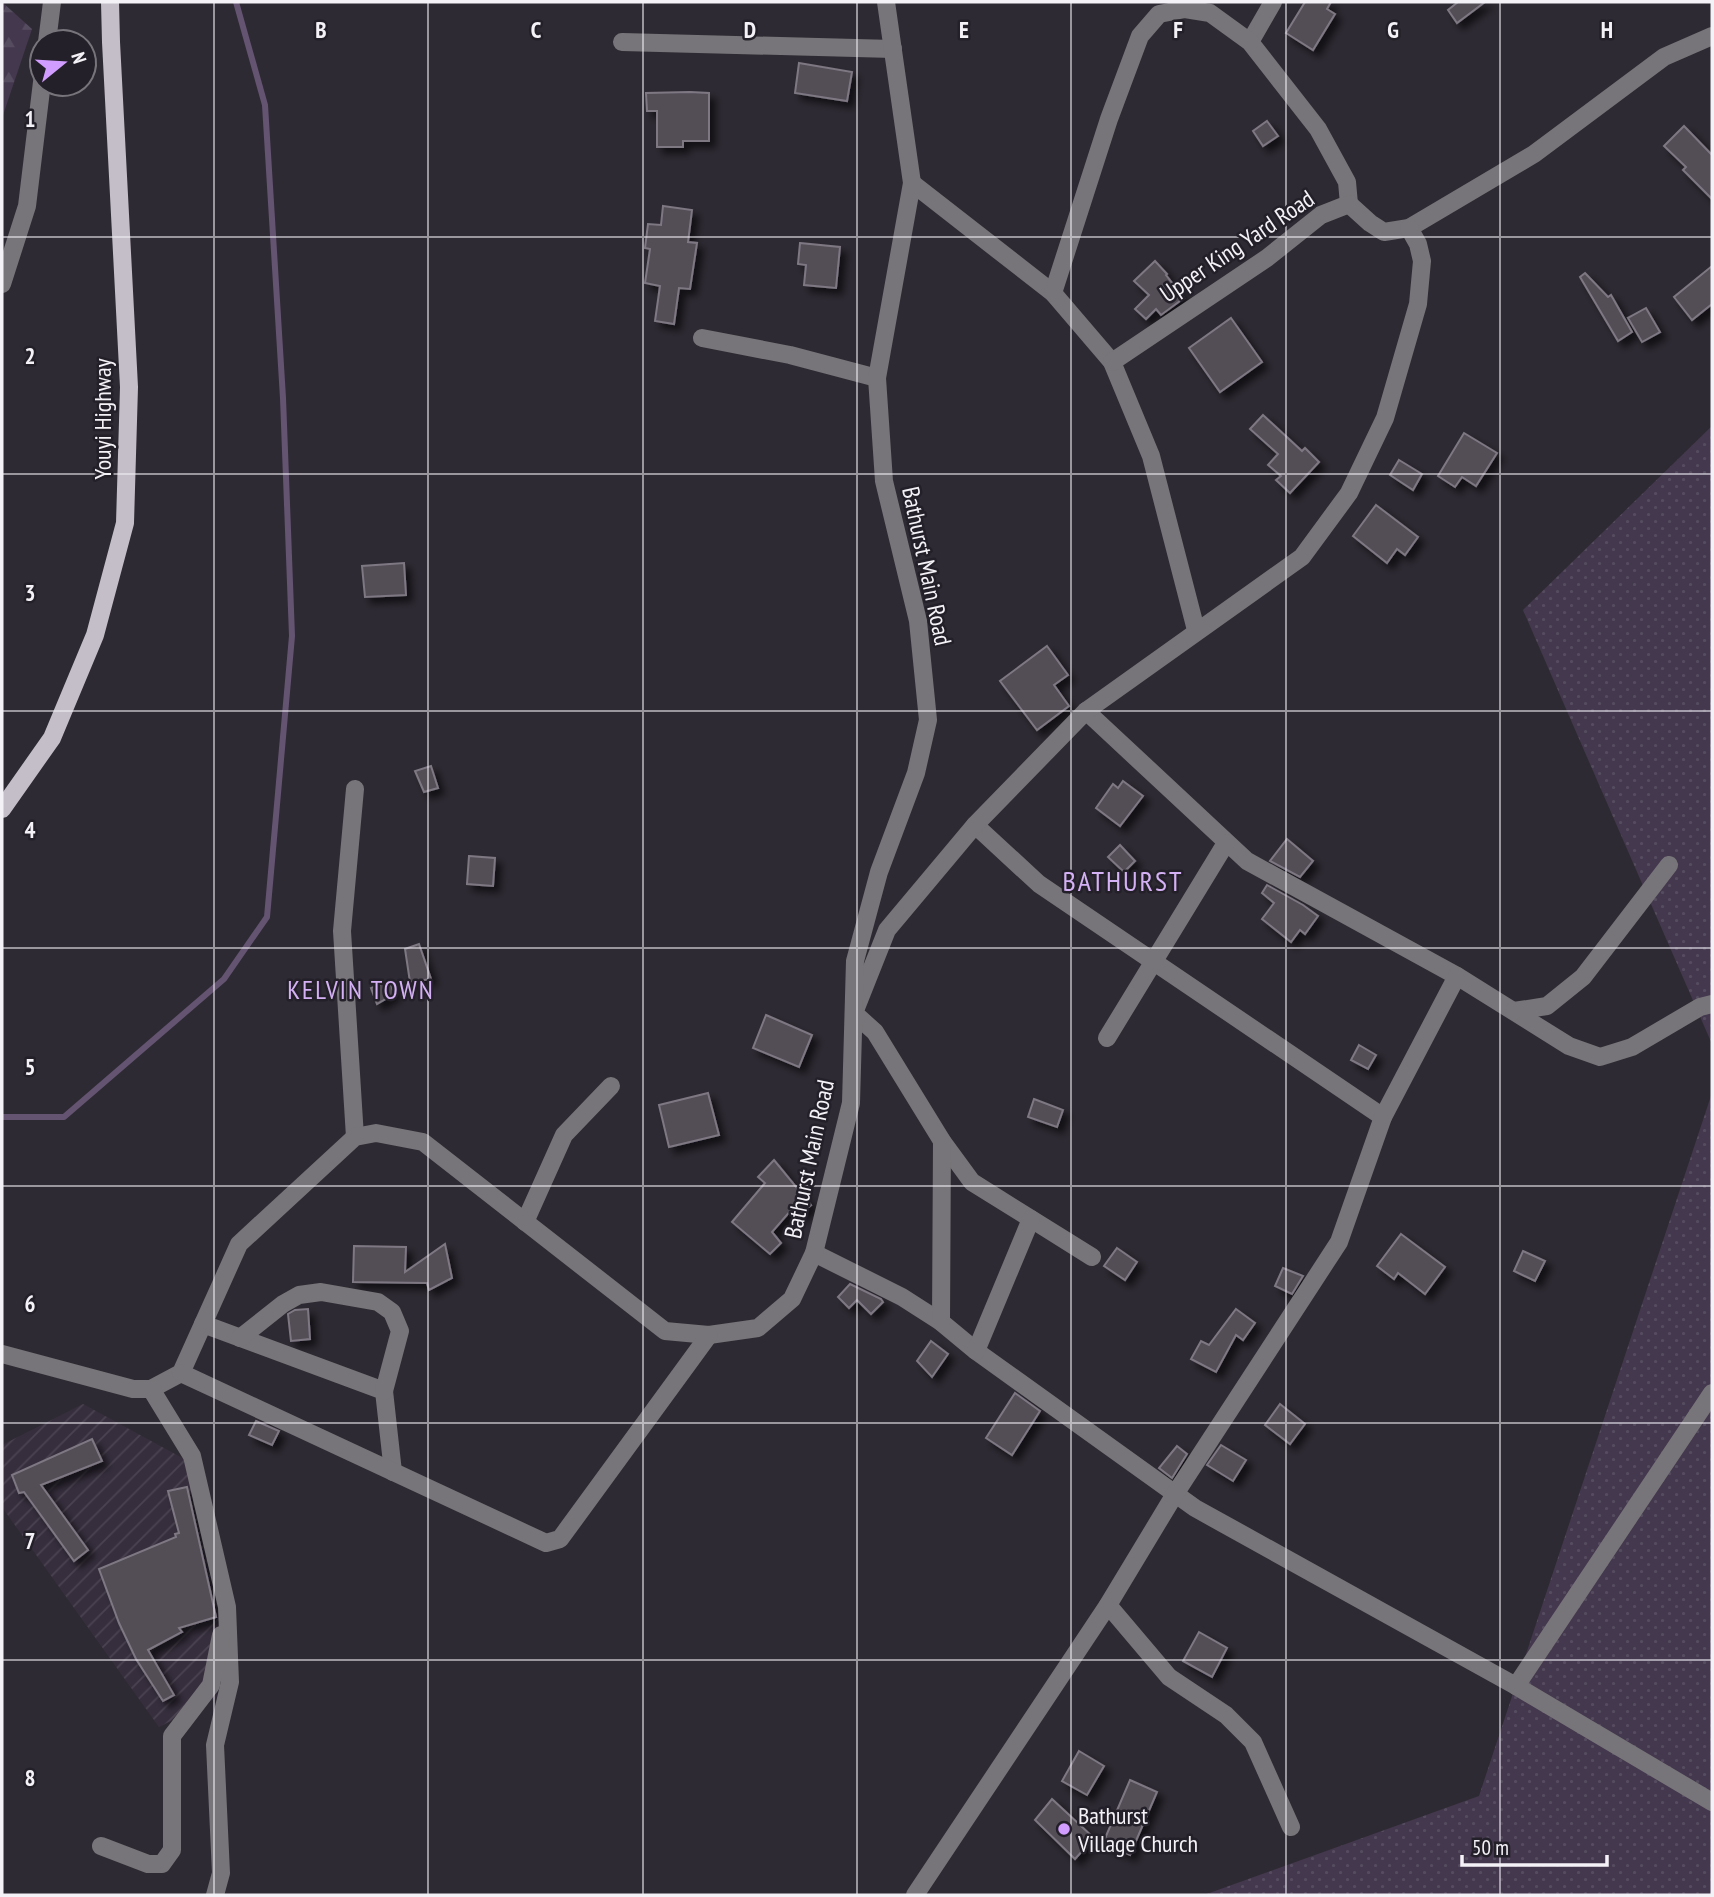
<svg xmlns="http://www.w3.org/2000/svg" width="1714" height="1897" font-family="'PT Sans Narrow',sans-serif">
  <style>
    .industrial { fill: url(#industrial-furrows) }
    .grass { fill: url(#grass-dots) }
    .forest { fill: url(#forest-firs) }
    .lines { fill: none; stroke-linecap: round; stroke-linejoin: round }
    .stream { stroke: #645472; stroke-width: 6 }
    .building { fill: #524d57; stroke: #7e7883; stroke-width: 2; filter: url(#shadow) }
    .minor { stroke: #777579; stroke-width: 18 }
    .major { stroke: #c3bec8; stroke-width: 18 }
    .grid { fill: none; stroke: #f4f1f7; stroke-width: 2; stroke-opacity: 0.55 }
    .poi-dot { fill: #d19dfe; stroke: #242029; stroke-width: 2.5 }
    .labels { text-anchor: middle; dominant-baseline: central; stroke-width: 5; stroke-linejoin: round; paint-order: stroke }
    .street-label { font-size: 24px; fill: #f4f1f7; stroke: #242029 }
    .poi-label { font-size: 24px; fill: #f4f1f7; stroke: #242029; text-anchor: start }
    .neighbourhood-label { font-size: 26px; letter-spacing: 2px; fill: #d4b1f4; stroke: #242029 }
    .quarter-label { font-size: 28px; letter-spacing: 2px; fill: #d4b1f4; stroke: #242029 }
    .grid-label { font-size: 23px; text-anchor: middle; font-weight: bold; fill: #f4f1f7; stroke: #242029; stroke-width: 5; stroke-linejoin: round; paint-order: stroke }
  </style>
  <defs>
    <pattern id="industrial-furrows" width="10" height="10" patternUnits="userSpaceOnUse" patternTransform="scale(1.75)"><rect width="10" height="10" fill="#362e3d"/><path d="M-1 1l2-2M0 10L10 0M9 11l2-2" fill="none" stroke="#4a4250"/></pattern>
    <pattern id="grass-dots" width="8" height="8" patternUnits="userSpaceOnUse" patternTransform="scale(1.75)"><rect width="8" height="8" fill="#44384e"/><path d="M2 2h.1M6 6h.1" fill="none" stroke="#564c60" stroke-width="1.8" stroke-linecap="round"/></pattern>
    <pattern id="forest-firs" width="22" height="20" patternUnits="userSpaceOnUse" patternTransform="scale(1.75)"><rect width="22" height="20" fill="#44384e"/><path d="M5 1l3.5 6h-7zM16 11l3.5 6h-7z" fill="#564c60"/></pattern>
    <filter id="shadow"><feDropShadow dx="6" dy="6" stdDeviation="3.5" flood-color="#0009"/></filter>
  </defs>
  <rect width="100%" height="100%" fill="#2e2a33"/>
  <path class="industrial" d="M83,1404l103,56 33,147 5,42 -8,49 -57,29 -157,-220v-62z"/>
  <g class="grass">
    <path d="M1712,426v618l-189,-434z"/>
    <path d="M1712,1093v802h-508l275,-99z"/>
  </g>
  <path class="forest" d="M2,2l30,27 -30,89z"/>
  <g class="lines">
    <path class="stream" d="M2,1117h62l160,-138 43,-62 25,-281 -9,-238 -18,-293 -29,-103"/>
  </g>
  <g class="building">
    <path d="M1305,2h26l-4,7 8,5 -22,36 -27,-17z"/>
    <path d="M1458,2h27l-28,21 -9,-13z"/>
    <path d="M799,63l53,9 -5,29 -52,-8z"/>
    <path d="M690,92l19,1v48h-26v6h-26v-36h-10l-1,-18z"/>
    <path d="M1267,121l11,15 -15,10 -10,-15z"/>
    <path d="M1684,126l28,29v44l-29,-29 3,-3 -22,-21z"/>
    <path d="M663,206l29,4 -4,32 9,1 -7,46 -11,-1 -5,36 -19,-3 5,-35 -15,-3 5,-34 -5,-1 3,-24 13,1z"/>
    <path d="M800,243l40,4 -4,41 -32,-3 2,-20 -8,-1z"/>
    <path d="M1155,261l12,13 -1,1 18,23 -23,17 -5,-6 -10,10 -11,-10 14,-14 -15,-14z"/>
    <path d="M1712,266v38l-20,16 -18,-23z"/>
    <path d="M1585,273l23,24 3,-2 21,37 -14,9 -38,-64z"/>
    <path d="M1646,308l14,24 -18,10 -14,-24z"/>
    <path d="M1231,318l31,44 -42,30 -31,-44z"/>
    <path d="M1263,415l39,36 3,-3 14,14 -29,31 -14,-13 5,-4 -13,-11 10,-11 -28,-25z"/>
    <path d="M1464,433l33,20 -21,33 -14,-9 -7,10 -17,-11z"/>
    <path d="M1399,460l23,14 -9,16 -23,-15z"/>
    <path d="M1376,505l42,32 -13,18 -8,-6 -10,14 -34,-27z"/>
    <path d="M404,563l2,32 -41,2 -3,-31z"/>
    <path d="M1047,646l21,29 -14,10 15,21 -32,24 -37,-49z"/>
    <path d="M431,766l7,22 -14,4 -9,-21z"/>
    <path d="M1123,781l20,15 -23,30 -24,-18 17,-24 5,4z"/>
    <path d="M1287,839l26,22 -13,16 -30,-16z"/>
    <path d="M1120,845l15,16 -11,11 -16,-15z"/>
    <path d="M469,856l26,2 -2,28 -26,-2z"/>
    <path d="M1267,885l36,20 15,11 -13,18 -5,-4 -9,12 -29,-23 12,-16 -12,-10z"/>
    <path d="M419,944l12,35 -21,3 -5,-33z"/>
    <path d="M390,981l4,13 -17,10 -6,-16z"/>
    <path d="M766,1015l46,20 -13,32 -46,-19z"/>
    <path d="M1359,1045l17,10 -8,14 -17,-9z"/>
    <path d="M708,1093l11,42 -50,12 -10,-42z"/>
    <path d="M1034,1099l29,11 -6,17 -29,-10z"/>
    <path d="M774,1160l37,45 -13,11 -6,-7 -20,23 9,11 -11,11 -38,-32 33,-39 -7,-6z"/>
    <path d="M1401,1234l44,33 -20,27 -27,-21 -4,6 -17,-13z"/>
    <path d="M445,1244l7,34 -23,12 -2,-7 -74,-1 1,-36 52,1 -1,25z"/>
    <path d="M1117,1248l20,14 -12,18 -21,-14z"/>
    <path d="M1523,1251l22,10 -10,20 -21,-10z"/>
    <path d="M1283,1268l20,8 -11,18 -17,-8z"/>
    <path d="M850,1284l31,15 2,3 -12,12 -14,-14 -8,8 -11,-11z"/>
    <path d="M308,1309l2,30 -19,2 -3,-27 7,-4z"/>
    <path d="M1236,1309l19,14 -12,17 -7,-5 -20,37 -25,-13 10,-18 8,4z"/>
    <path d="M931,1341l17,13 -16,23 -15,-16z"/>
    <path d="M1015,1393l25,18 -28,44 -26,-17z"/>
    <path d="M1280,1404l25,20 -15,20 -25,-19z"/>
    <path d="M256,1421l23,10 -7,14 -23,-10z"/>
    <path d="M92,1439l10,22 -61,24 47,65 -14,11 -50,-69 -5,1 -7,-18z"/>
    <path d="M1221,1445l25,15 -13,21 -26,-16z"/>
    <path d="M1177,1446l10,8 -15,24 -13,-10z"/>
    <path d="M187,1487l29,130 -37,11 3,4 -34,18 26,45 -11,6 -27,-42 -17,-36 -20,-54 77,-32 -1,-3 4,-1 -11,-42z"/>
    <path d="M1199,1632l28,16 -15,29 -29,-16z"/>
    <path d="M1079,1751l25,15 -17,29 -25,-14z"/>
    <path d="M1130,1780l27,12 -27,63 -27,-12z"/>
    <path d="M1052,1799l42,39 -19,21 -40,-39z"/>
  </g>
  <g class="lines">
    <g class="minor">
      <path d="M47,42l5,-40"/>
      <path d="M622,42l271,7"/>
      <path d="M1250,42l23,-40"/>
      <path d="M912,183l141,110 59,69 39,94 45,174"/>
      <path d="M2,284l25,-78 15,-124"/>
      <path d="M1053,293l56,-174 31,-83 19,-22 26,-5 25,4 40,29 68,87 29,53 2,22"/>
      <path d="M702,338l88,17 87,23"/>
      <path d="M1112,362l155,-104 54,-43 28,-11 21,19 14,9 25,-4 125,-74 130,-97 48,-21"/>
      <path d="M1086,711l161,150 210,115 112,70 31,11 32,-10 68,-40 12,-3"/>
      <path d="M975,825l64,59 344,233"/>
      <path d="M1514,1011l33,-5 36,-29 86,-112"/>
      <path d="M1107,1038l119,-195"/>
      <path d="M355,1137l-13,-206 13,-142"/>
      <path d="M525,1222l39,-87 47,-49"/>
      <path d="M814,1253l88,44 39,25 35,29 219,157 321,178 196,116"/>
      <path d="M1092,1257l-120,-75 -30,-41 -67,-109 -21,-19 33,-83 88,-105 111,-114 216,-154 47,-64 36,-75 33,-114 4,-43 -4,-17 -9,-16"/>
      <path d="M941,1322l1,-181"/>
      <path d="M203,1324l181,67 9,81"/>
      <path d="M240,1338l43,-34 16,-9 22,-3 57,10 14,10 8,19 -16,60"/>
      <path d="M976,1351l55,-132"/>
      <path d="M2,1354l131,35h18l30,-16 58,-129 116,-107 21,-4 47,9 242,189 44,4 49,-7 34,-29 22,-46 37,-150 4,-142 24,-89 37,-99 12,-53 -10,-99 -34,-140 -7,-103 35,-195 -26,-181"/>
      <path d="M181,1373l365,170 14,-4 149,-204"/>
      <path d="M151,1389l41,67 35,151 3,75 -15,63 6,128 -6,22"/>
      <path d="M1108,1605l61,72 57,38 27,27 38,85"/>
      <path d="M1516,1686l196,-293"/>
      <path d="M101,1846l47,18h14l10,-14v-114l39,-51 10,-50"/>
      <path d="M915,1895l193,-290 67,-111 164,-252 44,-125 74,-141"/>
    </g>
    <path class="major" d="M2,809l50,-71 43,-103 30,-112 4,-136 -18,-345 -1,-40"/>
  </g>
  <path class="grid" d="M214,2v1893M428,2v1893M643,2v1893M857,2v1893M1071,2v1893M1286,2v1893M1500,2v1893M2,237h1710M2,474h1710M2,711h1710M2,948h1710M2,1186h1710M2,1423h1710M2,1660h1710"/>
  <circle class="poi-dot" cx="1064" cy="1829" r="7"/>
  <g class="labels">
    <g class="street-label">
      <text transform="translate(1237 246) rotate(-34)">Upper King Yard Road</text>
      <text transform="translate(102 419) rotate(-90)">Youyi Highway</text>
      <text transform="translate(927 566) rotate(78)">Bathurst Main Road</text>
      <text transform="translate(809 1159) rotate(-78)">Bathurst Main Road</text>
    </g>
    <g class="poi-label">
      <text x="1078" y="1815">Bathurst<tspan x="1078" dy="28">Village Church</tspan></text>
    </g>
    <g class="neighbourhood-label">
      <text x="361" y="989">KELVIN TOWN</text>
    </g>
    <g class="quarter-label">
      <text x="1123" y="880">BATHURST</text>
    </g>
  </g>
  <g class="grid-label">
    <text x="321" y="38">B</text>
    <text x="536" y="38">C</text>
    <text x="750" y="38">D</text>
    <text x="964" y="38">E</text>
    <text x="1178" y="38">F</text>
    <text x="1393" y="38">G</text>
    <text x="1607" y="38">H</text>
    <text x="30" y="127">1</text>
    <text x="30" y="364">2</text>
    <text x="30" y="601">3</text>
    <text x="30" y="838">4</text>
    <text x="30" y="1075">5</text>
    <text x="30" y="1312">6</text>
    <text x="30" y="1549">7</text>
    <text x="30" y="1786">8</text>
  </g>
  <rect width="1714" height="1897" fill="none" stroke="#f4f1f7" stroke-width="7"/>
  <g transform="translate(63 63) rotate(72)"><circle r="33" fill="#242029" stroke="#77747b" stroke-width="2"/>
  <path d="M0-5L12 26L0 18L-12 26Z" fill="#d19dfe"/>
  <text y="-10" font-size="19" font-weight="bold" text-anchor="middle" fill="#f4f1f7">N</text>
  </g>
  <path d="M1462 1855v10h145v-10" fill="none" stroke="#f4f1f7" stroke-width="3.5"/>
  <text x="1472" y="1855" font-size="21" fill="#f4f1f7" stroke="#242029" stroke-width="5" paint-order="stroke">50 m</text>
</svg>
